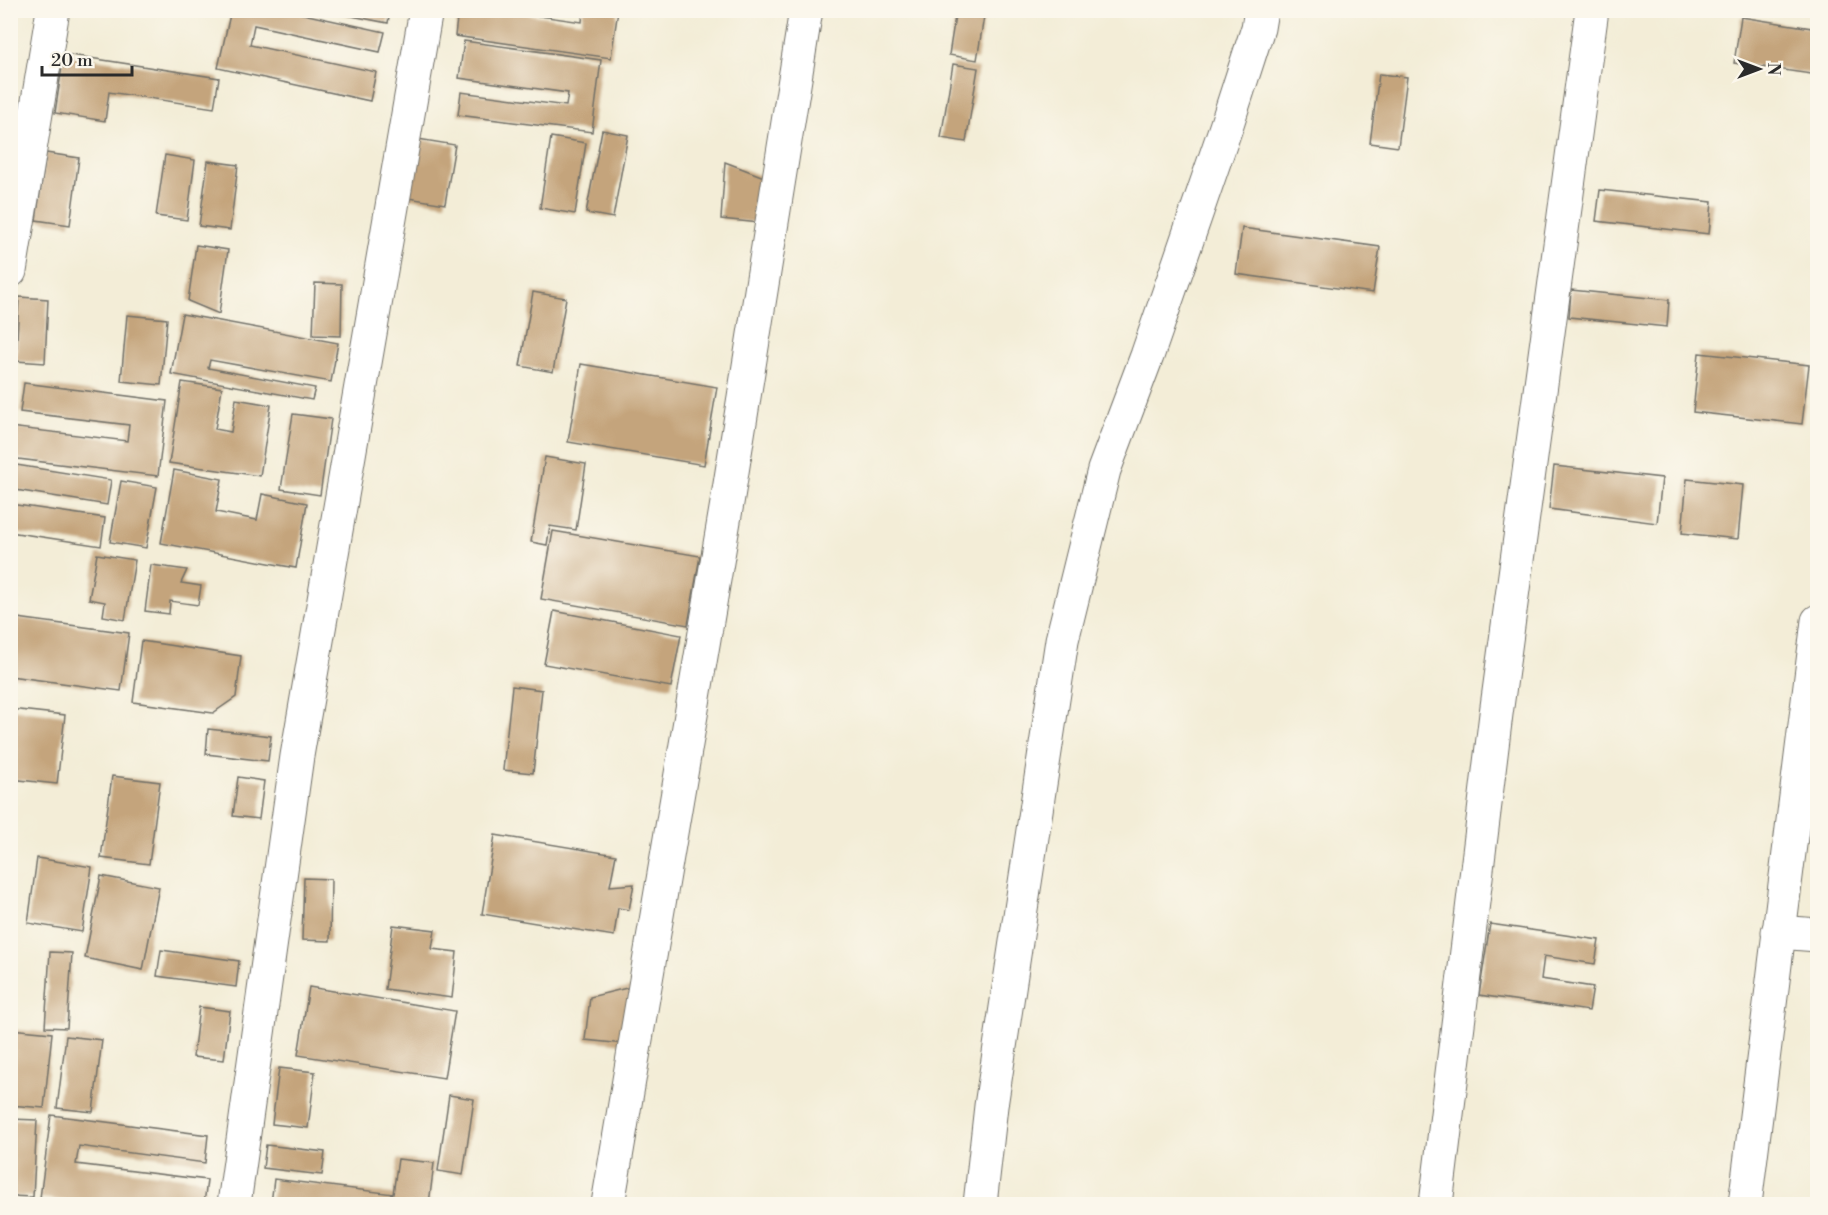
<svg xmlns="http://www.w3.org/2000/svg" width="1828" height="1215" font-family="'Libre Bodoni',serif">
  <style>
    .building { fill: #c4a47c }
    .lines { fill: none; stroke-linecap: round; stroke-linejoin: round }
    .minor-casing { stroke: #716f67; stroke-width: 35 }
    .minor { stroke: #fff; stroke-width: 33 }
  </style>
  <rect width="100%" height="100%" fill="#fbf7ec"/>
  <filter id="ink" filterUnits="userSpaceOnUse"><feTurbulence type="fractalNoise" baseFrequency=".0167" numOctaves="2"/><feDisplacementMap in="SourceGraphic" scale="12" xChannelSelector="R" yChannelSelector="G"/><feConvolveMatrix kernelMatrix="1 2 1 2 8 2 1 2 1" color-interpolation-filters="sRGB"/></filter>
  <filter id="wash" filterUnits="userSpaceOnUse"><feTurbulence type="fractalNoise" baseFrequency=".008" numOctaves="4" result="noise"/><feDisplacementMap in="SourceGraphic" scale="24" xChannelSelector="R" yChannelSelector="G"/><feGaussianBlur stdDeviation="1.35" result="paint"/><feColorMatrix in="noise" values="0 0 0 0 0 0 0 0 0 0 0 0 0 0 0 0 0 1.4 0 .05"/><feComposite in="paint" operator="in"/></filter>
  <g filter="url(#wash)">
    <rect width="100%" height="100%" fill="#f3edd7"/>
    <g id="blocks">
      <g class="building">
        <path d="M231,10h54l100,22 -5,20 -126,-27 -4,20 126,27 -6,29 -152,-33z"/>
        <path d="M321,10h69l-2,13z"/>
        <path d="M458,10h40l84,12 1,-12h35l-7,48 -156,-22z"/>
        <path d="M956,10h29l-8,50 -28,-5z"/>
        <path d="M1741,17l77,12v46l-84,-12z"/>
        <path d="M464,41l137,19 -9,72 -134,-17 3,-23 105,14 2,-13 -109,-15z"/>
        <path d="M64,54l155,24 -5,30 -105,-16 -4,29 -50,-8z"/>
        <path d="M953,64l25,4 -12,74 -25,-4z"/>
        <path d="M1379,74l28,3 -9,70 -28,-4z"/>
        <path d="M602,130l26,5 -15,83 -27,-5z"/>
        <path d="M551,137l35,6 -11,71 -35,-6z"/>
        <path d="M418,139l37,6 -10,59 -37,-6z"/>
        <path d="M46,153l33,5 -9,67 -34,-5z"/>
        <path d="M165,155l30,5 -8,60 -31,-4z"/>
        <path d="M208,161l30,4 -8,65 -31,-4z"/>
        <path d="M725,162l39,15 -4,46 -39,-4z"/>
        <path d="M1600,190l112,12 -3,32 -113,-13z"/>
        <path d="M1242,228l138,19 -7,46 -137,-19z"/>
        <path d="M196,245l32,5 -9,64 -31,-13z"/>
        <path d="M315,283l27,1 -1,52 -28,-1z"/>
        <path d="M1571,290l98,10 -2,27 -98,-10z"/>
        <path d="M533,292l33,6 -13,74 -33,-6z"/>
        <path d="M19,297l29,2 -3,64 -29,-2z"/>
        <path d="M182,314l156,29 -7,39 -121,-22 -2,8 107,20 -3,12 -141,-26z"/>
        <path d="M127,315l40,4 -6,66 -40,-4z"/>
        <path d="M1699,353l110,12 -7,59 -109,-12z"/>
        <path d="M581,364l136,23 -13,78 -136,-23z"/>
        <path d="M182,382l40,6 -7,41 16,3 5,-33 35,6 -11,71 -91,-13z"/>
        <path d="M24,383l143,18 -9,75 -148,-18v-31l117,14 2,-16 -109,-13z"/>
        <path d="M293,414l38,5 -11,76 -39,-6z"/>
        <path d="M545,457l41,7 -10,66 -26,-4 -3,19 -16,-3z"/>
        <path d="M10,464l101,16 -4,25 -97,-16z"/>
        <path d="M1554,466l108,12 -5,45 -108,-14z"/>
        <path d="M174,470l48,9 -6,33 41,8 5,-26 45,9 -11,65 -135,-25z"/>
        <path d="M1687,479l56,6 -5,54 -56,-6z"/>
        <path d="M121,481l36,6 -11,61 -36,-6z"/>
        <path d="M10,504l95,14 -4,28 -91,-14z"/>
        <path d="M553,531l147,25 -12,69 -147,-26z"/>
        <path d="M97,554l38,6 -10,60 -22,-4 2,-14 -16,-3z"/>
        <path d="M151,565l36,5 -6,13 20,3 -3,19 -28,-4 -1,13 -24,-3z"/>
        <path d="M554,611l127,24 -10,52 -127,-23z"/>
        <path d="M10,617l119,16 -8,58 -111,-15z"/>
        <path d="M141,641l100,15 -5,41 -23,16 -80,-11z"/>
        <path d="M512,686l30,4 -9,83 -30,-3z"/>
        <path d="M10,709l55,6 -8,69 -47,-5z"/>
        <path d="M208,729l63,7 -3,25 -62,-7z"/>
        <path d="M112,776l48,6 -11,82 -48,-6z"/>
        <path d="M238,777l26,4 -5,38 -26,-3z"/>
        <path d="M495,835l121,20 -6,31 24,-2 -5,26 -11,-2 -4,28 -132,-22z"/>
        <path d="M37,858l55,9 -10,65 -54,-9z"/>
        <path d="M101,876l58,11 -16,83 -58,-12z"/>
        <path d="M304,878l27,1 -1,62 -28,-1z"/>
        <path d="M1490,924l109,16 -4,24 -51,-8 -3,23 52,8 -4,24 -110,-16z"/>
        <path d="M393,925l42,5 -3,19 25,3 -5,46 -67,-9z"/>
        <path d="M161,950l78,11 -3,26 -79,-11z"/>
        <path d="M50,952l22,1 -5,75 -22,-1z"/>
        <path d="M309,987l146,24 -11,67 -146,-23z"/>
        <path d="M631,987l-7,57 -39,-4 5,-43z"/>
        <path d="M199,1007l31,4 -6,49 -31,-3z"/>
        <path d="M10,1029l42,4 -8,75 -34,-3z"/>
        <path d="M66,1036l36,4 -9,72 -36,-4z"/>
        <path d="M279,1068l36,4 -7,56 -36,-4z"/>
        <path d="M449,1095l25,4 -11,76 -25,-4z"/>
        <path d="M51,1115l157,20 -3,28 -126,-17 -3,18 131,16 -3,24h-116l-48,-6z"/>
        <path d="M10,1119l27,1 -4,77 -23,-1z"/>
        <path d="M266,1145l59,7 -3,23 -59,-7z"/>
        <path d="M398,1159l36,4 -5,41h-158l3,-25 119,15z"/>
      </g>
    </g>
  </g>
  <g filter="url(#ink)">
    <use href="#blocks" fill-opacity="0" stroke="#716f67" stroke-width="1.5"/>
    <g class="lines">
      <defs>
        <g id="minor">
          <path d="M10,271l43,-261"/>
          <path d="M1778,932l40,3"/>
          <path d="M234,1204l63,-448 129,-746"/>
          <path d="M608,1204l119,-701 79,-493"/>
          <path d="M980,1204l11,-98 71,-466 42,-170 43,-114 79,-229 32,-99 3,-18"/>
          <path d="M1436,1204l60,-490 96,-704"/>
          <path d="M1745,1204l73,-583"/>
        </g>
      </defs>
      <use href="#minor" class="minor-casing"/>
      <use href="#minor" class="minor"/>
    </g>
  </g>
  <rect width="1828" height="1215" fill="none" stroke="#fbf7ec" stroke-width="36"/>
  <g transform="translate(1759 69) rotate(90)" stroke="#fbf7ec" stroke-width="4.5" paint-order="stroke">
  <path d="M0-4.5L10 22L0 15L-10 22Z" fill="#2b2b2b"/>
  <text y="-9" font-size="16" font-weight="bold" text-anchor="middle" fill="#2b2b2b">N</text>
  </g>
  <path d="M42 66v9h90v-9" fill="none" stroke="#2b2b2b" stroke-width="3"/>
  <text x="51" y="66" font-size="18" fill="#2b2b2b" stroke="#fbf7ec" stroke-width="4.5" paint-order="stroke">20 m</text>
</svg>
